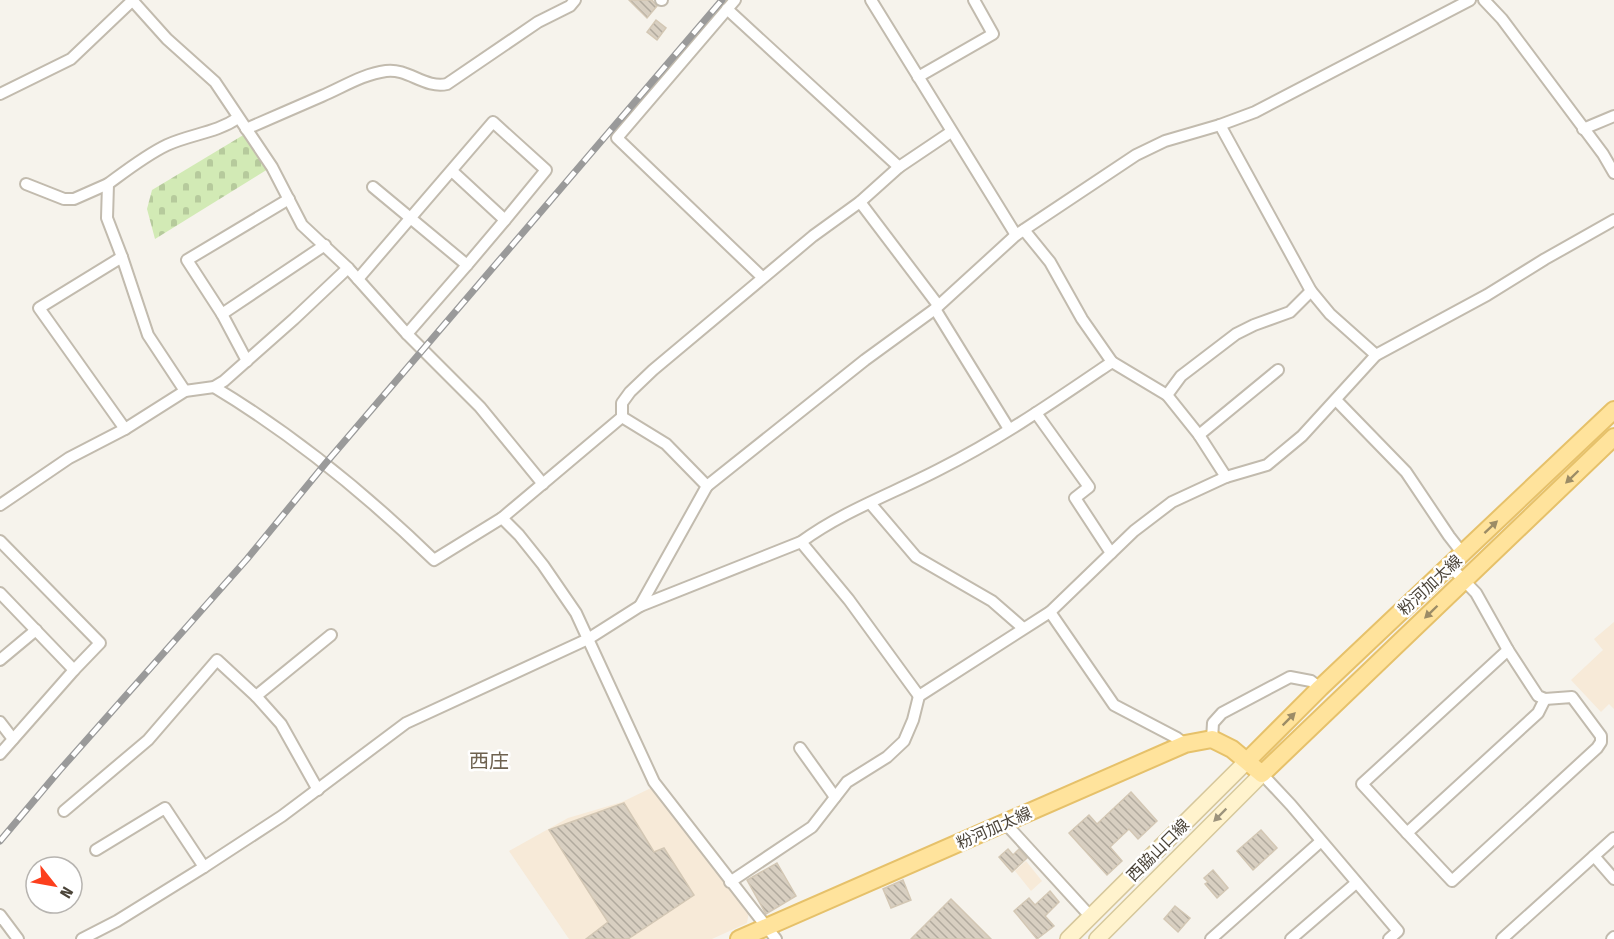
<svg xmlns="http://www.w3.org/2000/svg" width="1614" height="939" font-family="'Fira Sans Condensed','Noto Sans JP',sans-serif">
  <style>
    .commercial { fill: #f7ead8 }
    .cemetery { fill: url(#cemetery-stones) }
    .building { fill: url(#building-back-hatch); stroke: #d3c7b4; stroke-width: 1.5 }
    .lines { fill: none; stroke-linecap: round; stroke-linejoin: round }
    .street-casing { stroke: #c2bbae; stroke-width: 14 }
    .secondary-casing { stroke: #d6c79b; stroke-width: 18 }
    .primary-casing { stroke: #e6c16a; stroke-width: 20 }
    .street { stroke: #fff; stroke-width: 10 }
    .secondary { stroke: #fff3cd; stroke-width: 15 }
    .primary { stroke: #ffe39c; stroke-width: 16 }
    .rail-casing { stroke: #9a9a9a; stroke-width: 7 }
    .rail { stroke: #fff; stroke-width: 4.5; stroke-dasharray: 14; stroke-linecap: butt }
    .oneway { fill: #9c8c66 }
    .oneway2 { fill: #9c937c }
    .labels { text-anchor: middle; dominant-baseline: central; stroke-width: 5; stroke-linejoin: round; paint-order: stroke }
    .street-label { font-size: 16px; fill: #4b4439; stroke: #fff }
    .quarter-label { font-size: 20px; fill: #6e6250; stroke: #fff }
  </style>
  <defs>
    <pattern id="cemetery-stones" width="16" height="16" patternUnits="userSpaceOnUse" patternTransform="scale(1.5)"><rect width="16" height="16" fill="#d2eab5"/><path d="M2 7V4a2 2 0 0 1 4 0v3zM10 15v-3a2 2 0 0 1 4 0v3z" fill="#b6ca9c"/></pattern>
    <pattern id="building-back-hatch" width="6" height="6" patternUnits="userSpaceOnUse" patternTransform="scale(1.5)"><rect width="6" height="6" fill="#d8cfc1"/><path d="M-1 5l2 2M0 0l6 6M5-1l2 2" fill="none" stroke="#b1aa9e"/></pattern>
  </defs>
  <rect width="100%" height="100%" fill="#f6f3ec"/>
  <g class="commercial">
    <path d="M1614,622v87l-5,-5 -8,8 -30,-32 32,-30 -9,-11z"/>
    <path d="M651,788l98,123 -2,12 -35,16h-143l-60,-88 59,-33 54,-16z"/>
    <path d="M1026,861l16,20 -11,10 -16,-20z"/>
  </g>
  <path class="cemetery" d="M245,134l23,35 -113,70 -8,-30 5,-19z"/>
  <g class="building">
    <path d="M629,0h23l5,6 -10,12z"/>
    <path d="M656,20l10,8 -9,12 -10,-8z"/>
    <path d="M1131,792l26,29 -19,18 -9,-10 -19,18 12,14 -15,14 -38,-42 20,-18 8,9z"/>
    <path d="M624,803l30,49 10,-4 30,47 -66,44h-42l22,-17 -59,-92z"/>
    <path d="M1261,830l16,18 -24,22 -16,-19z"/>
    <path d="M1008,849l5,6 6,-6 8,9 -15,14 -13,-15z"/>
    <path d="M777,863l19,33 -30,18 -19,-34z"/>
    <path d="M1213,870l15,18 -11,10 -12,-14 3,-2 -4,-4z"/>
    <path d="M903,880l8,20 -20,8 -8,-19z"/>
    <path d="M1050,891l9,11 -14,14 9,10 -17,13 -23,-28 15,-13 6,7z"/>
    <path d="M951,899l40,40h-80z"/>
    <path d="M1175,906l15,12 -12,14 -14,-13z"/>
  </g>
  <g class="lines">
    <defs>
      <g id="street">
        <path d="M132,0l35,39 48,43 57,85 30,58 46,43 59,66 73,73 63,77"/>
        <path d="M661,0h1"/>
        <path d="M735,0l-118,138 145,139"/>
        <path d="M871,0l145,235"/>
        <path d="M1484,0l18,19 101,135 11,19"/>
        <path d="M727,9l172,158"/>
        <path d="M918,77l75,-43 -19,-34"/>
        <path d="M0,94l71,-35 62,-59"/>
        <path d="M1220,125l91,166 19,23 46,41"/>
        <path d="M246,129c25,-11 51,-22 76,-33 21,-9 41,-22 64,-25 22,-3 39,18 61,13l91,-62 32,-16 5,-6"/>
        <path d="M1583,129l31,-13"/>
        <path d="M452,171l53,49 -38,45"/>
        <path d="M26,184l38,15h10l34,-15"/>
        <path d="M373,187l94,78 -60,69"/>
        <path d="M860,202l78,103"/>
        <path d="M1024,230l26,32 32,57 30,43 55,33 32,40 27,42"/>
        <path d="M122,257l-15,-39 1,-34c19,-14 38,-29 59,-39 24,-11 49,-12 71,-27"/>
        <path d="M358,279l135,-157 53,48 -41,50"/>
        <path d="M935,309l74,120"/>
        <path d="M222,314l103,-69"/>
        <path d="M247,361l-25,-47 -35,-54 102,-61"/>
        <path d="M214,387c80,48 153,108 220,173l68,-42 120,-101v-14l8,-11 23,-22 160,-134 47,-34 39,-35 52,-35"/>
        <path d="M1167,395l14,-19 55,-42 18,-9 36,-13 21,-21"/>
        <path d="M1336,400l70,72 43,64 14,18"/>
        <path d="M1036,413l53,74 -14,11 36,55"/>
        <path d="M622,417l44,27 41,42 -67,120"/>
        <path d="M125,429l-86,-121 83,-51 26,78 37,56"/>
        <path d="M1199,435l79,-65"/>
        <path d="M707,486l158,-126 70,-51 81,-74 120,-80 29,-14 55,-16 35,-13 215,-112"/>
        <path d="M870,503l46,54 76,44 31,27"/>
        <path d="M0,505l69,-47 56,-29 60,-38 29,-4 10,-6 70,-62 54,-51"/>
        <path d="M502,518l17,17 24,30 33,48 78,169 122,157"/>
        <path d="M0,541l100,102 -26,27"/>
        <path d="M801,542l48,58 70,96"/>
        <path d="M0,593l74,77 -74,84"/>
        <path d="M1050,612l64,93 63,33 8,6"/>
        <path d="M1508,650l-146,134 45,49 131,-120 7,-14"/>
        <path d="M0,660l36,-30"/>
        <path d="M256,696l25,28 37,66"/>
        <path d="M0,722l13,17"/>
        <path d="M1212,739l1,-16 9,-10 68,-36 21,4 9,7"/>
        <path d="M800,748l35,49"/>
        <path d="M1262,774l29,31 107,126 -9,8"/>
        <path d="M64,811l84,-71 69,-80 39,36 75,-61"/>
        <path d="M1005,823l86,94"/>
        <path d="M1407,833l45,48 145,-133 4,-6v-6l-29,-39 -27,2 -7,-3 -30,-46 -32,-57 -26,-27"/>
        <path d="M96,850l69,-42 39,59"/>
        <path d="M1594,856l20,23"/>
        <path d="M730,882l82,-55 35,-45 40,-25 17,-16 9,-21 6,-24 131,-84 84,-81 38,-29 54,-25 41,-12 35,-29 74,-81 111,-60 58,-36 69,-39"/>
        <path d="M0,915l18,24"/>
        <path d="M82,939l35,-18 87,-54 78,-51 124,-93 182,-84 52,-33 161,-64c42,-31 93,-49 139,-73 60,-30 116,-69 172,-107"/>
        <path d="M1211,939l109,-97"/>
        <path d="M1291,939l65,-56"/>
        <path d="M1502,939l112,-101"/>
        <path d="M1612,939l2,-2"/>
      </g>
      <g id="secondary">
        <path d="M1068,939l179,-178"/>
        <path d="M1097,939l165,-165"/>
      </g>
      <g id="primary">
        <path d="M1247,761l73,-73 294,-278"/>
        <path d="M739,939l446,-195 27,-5 20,10 30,25 352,-337"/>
      </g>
    </defs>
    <use href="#street" class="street-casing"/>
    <use href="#secondary" class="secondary-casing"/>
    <use href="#primary" class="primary-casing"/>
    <use href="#street" class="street"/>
    <use href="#secondary" class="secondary"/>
    <use href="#primary" class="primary"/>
    <defs>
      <path id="rail" d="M0,841l59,-70 188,-212 78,-95 397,-464"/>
    </defs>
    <use href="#rail" class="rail-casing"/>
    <use href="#rail" class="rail"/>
  </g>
  <defs><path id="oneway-solid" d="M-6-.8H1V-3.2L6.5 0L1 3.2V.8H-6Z" transform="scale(1.5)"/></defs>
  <g class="oneway">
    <use href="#oneway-solid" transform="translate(1572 477) rotate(136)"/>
    <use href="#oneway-solid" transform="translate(1491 527) rotate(-43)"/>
    <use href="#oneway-solid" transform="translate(1431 612) rotate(136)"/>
    <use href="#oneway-solid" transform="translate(1289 719) rotate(-45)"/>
  </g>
  <use class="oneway2" href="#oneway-solid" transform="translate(1220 815) rotate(135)"/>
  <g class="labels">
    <g class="street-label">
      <text transform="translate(1430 585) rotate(-43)">粉河加太線</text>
      <text transform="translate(994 828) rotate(-24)">粉河加太線</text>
      <text transform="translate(1158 850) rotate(-45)">西脇山口線</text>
    </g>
    <g class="quarter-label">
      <text x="489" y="761">西庄</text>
    </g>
  </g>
  <g transform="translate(54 885) rotate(121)"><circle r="28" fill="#ffffff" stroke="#b7b4b0" stroke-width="1.5"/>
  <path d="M0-4.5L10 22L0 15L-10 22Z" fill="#fc3f1d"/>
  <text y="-9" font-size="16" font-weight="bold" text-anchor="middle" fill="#4b4439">N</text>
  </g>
</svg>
